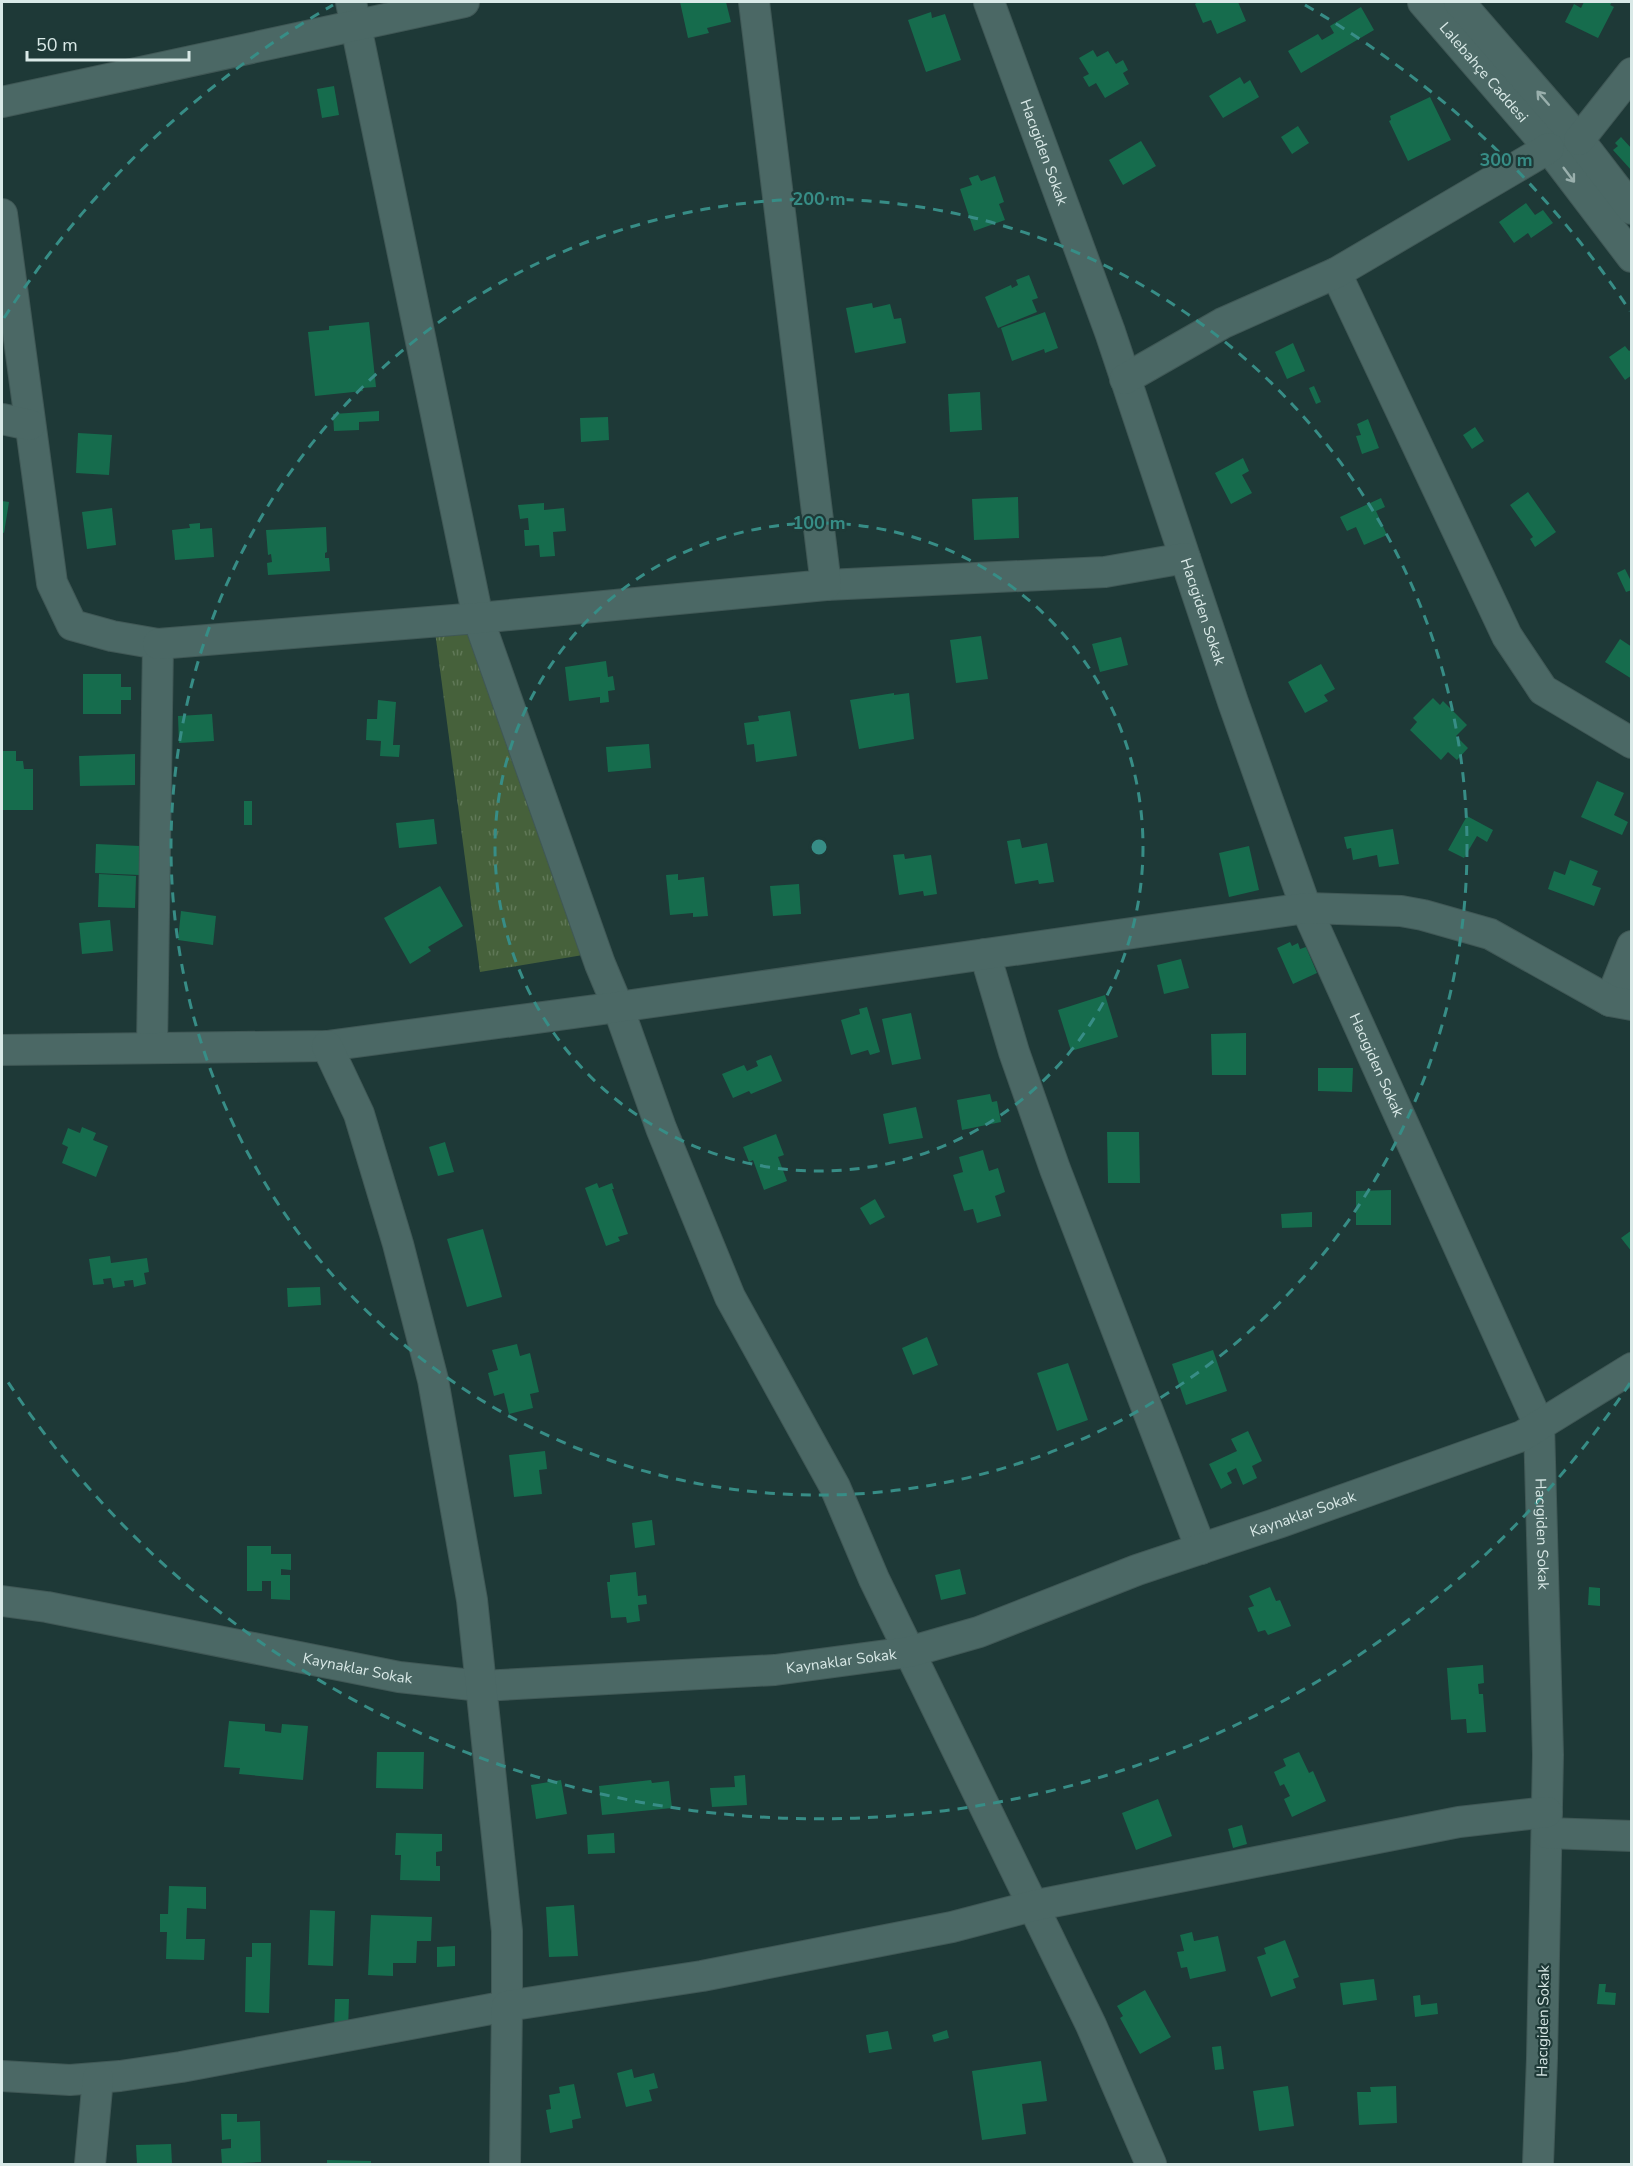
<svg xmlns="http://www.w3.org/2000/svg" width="1633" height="2166" font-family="'Nunito Sans',sans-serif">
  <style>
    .park { fill: url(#park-tufts) }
    .building { fill: #166c4d }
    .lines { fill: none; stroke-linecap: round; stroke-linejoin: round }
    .minor-casing { stroke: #405856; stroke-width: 32 }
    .minor { stroke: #4b6865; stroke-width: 30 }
    .oneway { stroke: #99afac }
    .ring { fill: none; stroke: #378d86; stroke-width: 3; stroke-dasharray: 10 8 }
    .labels { text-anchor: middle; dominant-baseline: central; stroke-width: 4.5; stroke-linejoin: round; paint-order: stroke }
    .street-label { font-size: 15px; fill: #d9e9e7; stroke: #1e3937 }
    .centre { fill: #378d86; stroke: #1e3937; stroke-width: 3 }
    .ring-label { font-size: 18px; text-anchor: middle; font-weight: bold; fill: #378d86; stroke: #1e3937; stroke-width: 4.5; stroke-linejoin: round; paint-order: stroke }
  </style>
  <defs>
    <pattern id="park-tufts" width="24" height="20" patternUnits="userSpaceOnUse" patternTransform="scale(1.5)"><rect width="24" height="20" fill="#46613b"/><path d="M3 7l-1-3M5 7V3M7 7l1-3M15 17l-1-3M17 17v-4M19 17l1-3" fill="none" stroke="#607857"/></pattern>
  </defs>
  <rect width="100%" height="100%" fill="#1e3937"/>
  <path class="park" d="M465,622l118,333 -103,17 -46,-348z"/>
  <g class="building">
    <path d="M680,2h46l5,20 -24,6 2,5 -21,5z"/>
    <path d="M1198,2h40l8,19 -29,13 -6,-14 -8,3 -8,-19z"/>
    <path d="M1584,2h28l-2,3 4,2 -16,31 -33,-16 9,-18 7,4z"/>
    <path d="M1361,7l13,23 -73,43 -13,-22 30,-17 4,6 12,-7 -4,-7z"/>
    <path d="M931,12l1,6 13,-4 16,46 -35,12 -18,-52z"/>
    <path d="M1093,50l4,7 11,-6 8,13 7,-4 5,10 -5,3 6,11 -24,14 -9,-15 -7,4 -6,-10 6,-3 -10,-16z"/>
    <path d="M1240,77l4,7 6,-4 9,17 -36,21 -14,-22z"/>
    <path d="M334,86l5,29 -17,3 -5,-29z"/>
    <path d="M1430,97l21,43 -43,21 -19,-40 2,-1 -1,-4z"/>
    <path d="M1298,126l11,17 -17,11 -11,-17z"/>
    <path d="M1621,137l11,12v22l-19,-21 5,-4 -3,-3z"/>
    <path d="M1141,141l15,25 -33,19 -14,-25z"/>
    <path d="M978,175l3,6 14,-5 9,26 -5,2 6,16 -31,11 -14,-42 12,-4 -3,-7z"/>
    <path d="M1526,203l9,12 8,-5 10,13 -22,15 -3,-5 -14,10 -15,-21z"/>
    <path d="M1029,275l9,23 -6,2 5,12 -39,16 -13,-31 26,-12 1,3 6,-3 -2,-5z"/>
    <path d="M872,303l1,5 17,-4 4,15 7,-1 5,25 -51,10 -9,-45z"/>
    <path d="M1045,312l13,36 -13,5 -1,-4 -32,12 -11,-33z"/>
    <path d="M369,322l7,65 -14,1 1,3 -48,5 -7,-64 21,-2v-4z"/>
    <path d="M1293,343l12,28 -18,8 -12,-27z"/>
    <path d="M1625,346l4,5 3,-2v26l-7,5 -16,-23z"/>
    <path d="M1314,386l7,16 -5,2 -7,-16z"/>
    <path d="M980,392l2,38 -32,2 -2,-38z"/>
    <path d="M379,411v10l-20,1v8l-25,1 -1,-17z"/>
    <path d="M608,417l1,23 -28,2 -1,-24z"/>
    <path d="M1368,419l11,29 -17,6 -6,-18 5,-1 -4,-11z"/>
    <path d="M1475,427l9,14 -12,8 -9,-14z"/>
    <path d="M78,433l34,2 -3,40 -33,-2z"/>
    <path d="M1243,458l6,13 -7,4 10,18 -21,11 -16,-31z"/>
    <path d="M1528,492l28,40 -21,15 -5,-8 3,-2 -23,-32z"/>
    <path d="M1018,497l1,41 -45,2 -2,-41z"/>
    <path d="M1381,498l4,9 -9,4 11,24 -23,10 -8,-18 -9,4 -7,-14z"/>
    <path d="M2,501l7,1 -5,31 -2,-1z"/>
    <path d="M544,503v7l20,-2 2,23 -13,1 2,24 -15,1 -1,-12 -14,1 -1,-16h5l-1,-12 -8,1 -2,-14z"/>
    <path d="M112,508l4,37 -29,4 -5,-37z"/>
    <path d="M200,523v6l12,-1 2,29 -39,3 -3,-30 18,-2 -1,-4z"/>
    <path d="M326,527l1,25 -2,1v5h4l1,13 -62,4 -1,-12 5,-1 -1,-8 -3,1 -2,-25z"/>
    <path d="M1625,569l7,14v7l-6,2 -9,-19z"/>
    <path d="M981,636l7,43 -32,4 -6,-43z"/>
    <path d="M1121,637l7,28 -28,7 -8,-28z"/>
    <path d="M1620,639l12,8v32l-27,-17z"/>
    <path d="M606,661l2,16 5,-1 2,14 -7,1 1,11 -9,1v-6l-31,4 -4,-34z"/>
    <path d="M1321,664l14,25 -11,6 4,6 -23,12 -17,-31z"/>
    <path d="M83,674h38v13h10v13h-10v14h-38z"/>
    <path d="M894,693v2l15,-2 5,46 -55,10 -9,-49z"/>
    <path d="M1433,698l7,7 3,-4 24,24 -11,11 12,12 -11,12 -9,-8 -7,8 -31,-30 7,-8 -4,-4z"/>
    <path d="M378,700l18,2 -3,43h7l-1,12 -19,-1 1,-15 -15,-1 1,-21h10z"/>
    <path d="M790,711l7,45 -41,6 -2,-18 -7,1 -3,-22 15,-2 -1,-5z"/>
    <path d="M212,714l2,27 -35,2 -1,-27z"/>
    <path d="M649,744l2,24 -43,4 -2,-25z"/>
    <path d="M3,751h13v10h7l1,8h9v41h-31z"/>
    <path d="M135,754v31l-55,1 -1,-30z"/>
    <path d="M1597,781l27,12 -10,22 14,7 -6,13 -41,-18z"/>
    <rect x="244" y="801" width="8" height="24"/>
    <path d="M1467,816l26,14 -6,12 -10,-6 -13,22 -16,-8z"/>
    <path d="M434,819l3,25 -38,4 -3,-25z"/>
    <path d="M1393,829l6,35 -20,3 -2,-12 -24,5 -2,-12 -4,1 -3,-12z"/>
    <path d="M1020,839l2,9 25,-5 7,39 -15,2 -1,-4 -23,4 -8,-43z"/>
    <path d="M96,844l44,2 -1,29 -44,-2z"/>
    <path d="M1249,846l10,44 -30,7 -10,-44z"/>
    <path d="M904,854l1,5 26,-4 6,39 -13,2 -1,-5 -24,4 -6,-40z"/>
    <path d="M1570,860l28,11 -6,14 9,3 -7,18 -46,-17 6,-18 11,4z"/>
    <path d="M99,874l37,2 -1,32 -37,-1z"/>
    <path d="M678,874v6l26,-3 4,39 -15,1v-4l-23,2 -4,-40z"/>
    <path d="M799,884l2,30 -28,2 -3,-30z"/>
    <path d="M440,886l23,40 -35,21 3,4 -21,13 -26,-46z"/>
    <path d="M181,911l35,5 -3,29 -35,-5z"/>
    <path d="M110,920l3,31 -31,3 -3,-31z"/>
    <path d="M1290,942l2,4 6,-3 2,6 6,-2 11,26 -24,11 -16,-36z"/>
    <path d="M1181,959l8,29 -25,6 -7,-29z"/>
    <path d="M1105,995l13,42 -47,14 -13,-41z"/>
    <path d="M867,1007l13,45 -10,3 -2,-5 -17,5 -10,-35 19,-6 -1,-5z"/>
    <path d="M911,1013l10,46 -29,6 -10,-46z"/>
    <path d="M1246,1033v42h-34l-1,-41z"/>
    <path d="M771,1055l11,26 -31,13 -2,-3 -16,7 -11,-24 22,-9 3,6 11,-5 -2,-5z"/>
    <path d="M1318,1068h35l-1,24 -34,-1z"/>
    <path d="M990,1094l2,8 5,-1 4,21 -39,8 -5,-30z"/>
    <path d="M916,1107l7,31 -34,6 -6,-30z"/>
    <path d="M82,1127l14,6 -3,7 15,6 -12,31 -34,-14 6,-16 -6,-3 6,-16 12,5z"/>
    <path d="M1107,1132h32l1,51h-32z"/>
    <path d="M776,1134l8,21 -6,2 9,24 -23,9 -11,-30 -4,2 -6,-15z"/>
    <path d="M445,1142l9,30 -16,4 -9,-29z"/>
    <path d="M983,1150l6,21 9,-3 7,24 -10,4 6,20 -24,7 -4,-14 -9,2 -11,-36 10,-3 -4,-15z"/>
    <path d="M597,1183l2,5 13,-5 2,6h-2l16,45 -10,3 2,4 -14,5 -21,-58z"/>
    <path d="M1391,1190v35h-35v-34z"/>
    <path d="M875,1199l10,18 -15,8 -10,-17z"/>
    <path d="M1312,1212v15l-30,1 -1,-14z"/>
    <path d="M483,1229l19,68 -35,10 -20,-68z"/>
    <path d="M1632,1230v22l-11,-14z"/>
    <path d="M110,1256l1,7 36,-5 2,14 -5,1 2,11 -12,3 -1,-7 -9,1 1,5 -12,2 -2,-10 -8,1 1,5 -11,1 -4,-26z"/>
    <path d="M320,1287l1,18 -33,2 -1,-19z"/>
    <path d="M927,1337l11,28 -25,10 -11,-27z"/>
    <path d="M517,1344l3,12 10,-3 9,39 -9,2 3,14 -24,6 -5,-21 -10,3 -6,-23 10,-3 -6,-20z"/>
    <path d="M1213,1350l14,41 -41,14 -14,-41z"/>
    <path d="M1068,1363l20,57 -31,11 -20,-58z"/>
    <path d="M1248,1431l14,30 -10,5 5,12 -14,7 -7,-17 -9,5 5,10 -11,6 -12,-25 28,-13 -6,-12z"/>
    <path d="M545,1451l2,18 -8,1 3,24 -28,3 -5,-42z"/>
    <path d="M652,1520l3,25 -20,3 -3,-25z"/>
    <path d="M247,1546h24v8h20v16l-10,-1v6h9v25l-19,-1v-18h-9v10h-15z"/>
    <path d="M960,1569l6,25 -25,6 -6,-25z"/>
    <path d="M636,1572l2,24 8,-1 1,9 -9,1 2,16 -13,2 -1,-6 -15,1 -4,-36h3v-7z"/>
    <path d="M1270,1587l6,14 4,-1 11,26 -23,9 -3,-5 -7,2 -10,-24 6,-2 -5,-10z"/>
    <path d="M1589,1587l11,1v18l-12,-1z"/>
    <path d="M1483,1665l1,18 -6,1 1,10h4l3,38 -19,1 -1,-14 -15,1 -4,-52z"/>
    <path d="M229,1721l36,3v7l16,2 1,-9 26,2 -5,54 -64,-6 1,-6 -16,-1z"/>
    <path d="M377,1752h47l-1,37 -47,-1z"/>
    <path d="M1299,1752l10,21 4,-2 13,30 -34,16 -8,-18 6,-3 -6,-12 -4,2 -6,-14 12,-6 -3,-7z"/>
    <path d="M745,1775l2,30 -35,2 -2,-19 25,-1 -1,-11z"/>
    <path d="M561,1780l6,34 -31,5 -5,-34z"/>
    <path d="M651,1780l1,3 17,-2 3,27 -70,7 -3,-29z"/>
    <path d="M1158,1799l14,37 -36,14 -14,-37z"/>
    <path d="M1242,1825l5,19 -14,4 -5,-19z"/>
    <path d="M396,1833l46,1v17l-6,1v14h4v15l-40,-1 1,-25h-6z"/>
    <path d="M614,1833l1,20 -27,1 -1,-19z"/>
    <path d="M169,1886l37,1v22l-19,-1 -1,31h19l-1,21 -38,-1 1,-27h-7v-18h8z"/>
    <path d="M574,1905l4,51 -29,1 -3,-50z"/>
    <path d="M310,1910l25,1 -2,55 -25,-1z"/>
    <path d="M371,1915l61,2 -1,24h-14l-1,22h-23v13l-25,-1z"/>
    <path d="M1192,1932l2,9 24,-5 8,35 -36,8 -3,-12 -6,1 -4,-16 7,-1 -4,-16z"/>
    <path d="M1285,1940l14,37 -6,2 3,9 -25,9 -14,-40 9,-3 -2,-6z"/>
    <path d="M252,1943h19l-2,70 -24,-1 1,-55h6z"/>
    <path d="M455,1946v20l-18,1v-20z"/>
    <path d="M1374,1979l3,21 -34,5 -3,-22z"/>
    <path d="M1599,1984h7l-1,8 11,1 -1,12 -18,-1z"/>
    <path d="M1145,1990l26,47 -31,17 -20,-36 3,-2 -6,-10z"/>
    <path d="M1420,1995l1,10 16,-2 1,11 -23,3 -2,-21z"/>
    <path d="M335,1999h14l-1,33h-14z"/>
    <path d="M947,2030l2,8 -15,4 -2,-7z"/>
    <path d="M888,2031l4,18 -23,4 -3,-18z"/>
    <path d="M1221,2046l3,23 -9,1 -3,-23z"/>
    <path d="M1041,2061l6,40 -25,3 4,30 -44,6 -10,-69z"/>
    <path d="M632,2069l2,9 20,-5 4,15 -9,2 3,11 -26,6 -9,-34z"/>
    <path d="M574,2084l7,34 -9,2 1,8 -23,5 -4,-23 5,-1 -2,-14 11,-2 -1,-6z"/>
    <path d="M1288,2086l6,40 -35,5 -6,-40z"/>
    <path d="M1396,2086l1,37 -38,2 -2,-33h14l-1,-5z"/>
    <path d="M221,2114h16v8l23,-1 1,41 -39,2 -1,-15 10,-1v-9l-9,1z"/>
    <path d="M171,2144l1,20h-35l-1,-19z"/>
    <path d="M327,2160l44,1v3h-44z"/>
  </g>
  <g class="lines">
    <defs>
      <g id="minor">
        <path d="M351,2l127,616 122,346 18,43 43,121 69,169 105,190 39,92 217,446 60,139"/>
        <path id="s1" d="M989,2l121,330 123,370 73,206 233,517 9,330 -6,303 -4,106"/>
        <path id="s2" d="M1423,2l126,146 83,109"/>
        <path d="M1459,2l120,138 53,69"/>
        <path d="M2,102l462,-100"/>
        <path d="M1579,140l53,-67"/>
        <path d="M2,214l50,369 20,42 40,11 46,8 -6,404"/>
        <path d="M1336,273l171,363 36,54 89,53"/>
        <path d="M1125,379l98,-56 113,-50 213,-125"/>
        <path d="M2,419l28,6"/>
        <path d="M826,585l279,-13 80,-14"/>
        <path d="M158,644l320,-26 348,-33 -72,-583"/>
        <path d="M985,954l29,98 41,117 146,380"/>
        <path d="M1610,1001l22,-55"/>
        <path d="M2,1050l325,-4 291,-39 688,-99 95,3 22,4 67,19 120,67 22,4"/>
        <path id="s3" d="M2,1601l45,6 352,70 82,9 294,-16 134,-18 70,-20 158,-62 144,-48 241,-86 110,-68"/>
        <path d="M1547,1833l85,3"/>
        <path d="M2,2076l68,4 50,-4 61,-9 326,-61v-75l-35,-331 -39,-220 -35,-136 -39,-130 -32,-68"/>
        <path d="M90,2164l8,-86"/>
        <path d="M505,2164l2,-158 195,-30 250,-49 80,-21 427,-84 88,-10"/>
      </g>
    </defs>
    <use href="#minor" class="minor-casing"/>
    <use href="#minor" class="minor"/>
  </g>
  <defs><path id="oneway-shaft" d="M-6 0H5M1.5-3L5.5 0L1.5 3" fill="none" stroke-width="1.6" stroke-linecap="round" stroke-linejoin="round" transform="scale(1.5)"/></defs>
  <g class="oneway">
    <use href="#oneway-shaft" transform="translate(1543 98) rotate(-131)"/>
    <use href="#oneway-shaft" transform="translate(1569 175) rotate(53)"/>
  </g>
  <g class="ring">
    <circle cx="819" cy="847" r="324"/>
    <circle cx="819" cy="847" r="648"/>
    <path d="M1630 1383A972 972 0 0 1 4 1376M4 318A972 972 0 0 1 333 5M1305 5A972 972 0 0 1 1630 311"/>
  </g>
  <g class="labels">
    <g class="street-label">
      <text stroke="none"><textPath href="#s2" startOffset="93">Lalebahçe Caddesi</textPath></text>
      <text stroke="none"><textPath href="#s1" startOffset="160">Hacıgiden Sokak</textPath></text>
      <text stroke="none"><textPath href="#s1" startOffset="646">Hacıgiden Sokak</textPath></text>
      <text stroke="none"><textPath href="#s1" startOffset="1132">Hacıgiden Sokak</textPath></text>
      <text stroke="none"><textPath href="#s3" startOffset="1334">Kaynaklar Sokak</textPath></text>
      <text stroke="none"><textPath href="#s1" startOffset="1636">Hacıgiden Sokak</textPath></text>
      <text stroke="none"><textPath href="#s3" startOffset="848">Kaynaklar Sokak</textPath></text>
      <text stroke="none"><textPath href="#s3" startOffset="362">Kaynaklar Sokak</textPath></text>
      <text transform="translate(1543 2021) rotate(-89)">Hacıgiden Sokak</text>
    </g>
  </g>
  <circle cx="819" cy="847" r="9" class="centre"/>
  <g class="ring-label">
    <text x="1506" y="166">300 m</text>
    <text x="819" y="205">200 m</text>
    <text x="819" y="529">100 m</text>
  </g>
  <rect width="1633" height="2166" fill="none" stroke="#d9e9e7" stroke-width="6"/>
  <path d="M27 51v9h162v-9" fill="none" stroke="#d9e9e7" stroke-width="3"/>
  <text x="36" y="51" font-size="18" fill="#d9e9e7" stroke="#1e3937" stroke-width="4.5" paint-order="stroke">50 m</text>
</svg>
